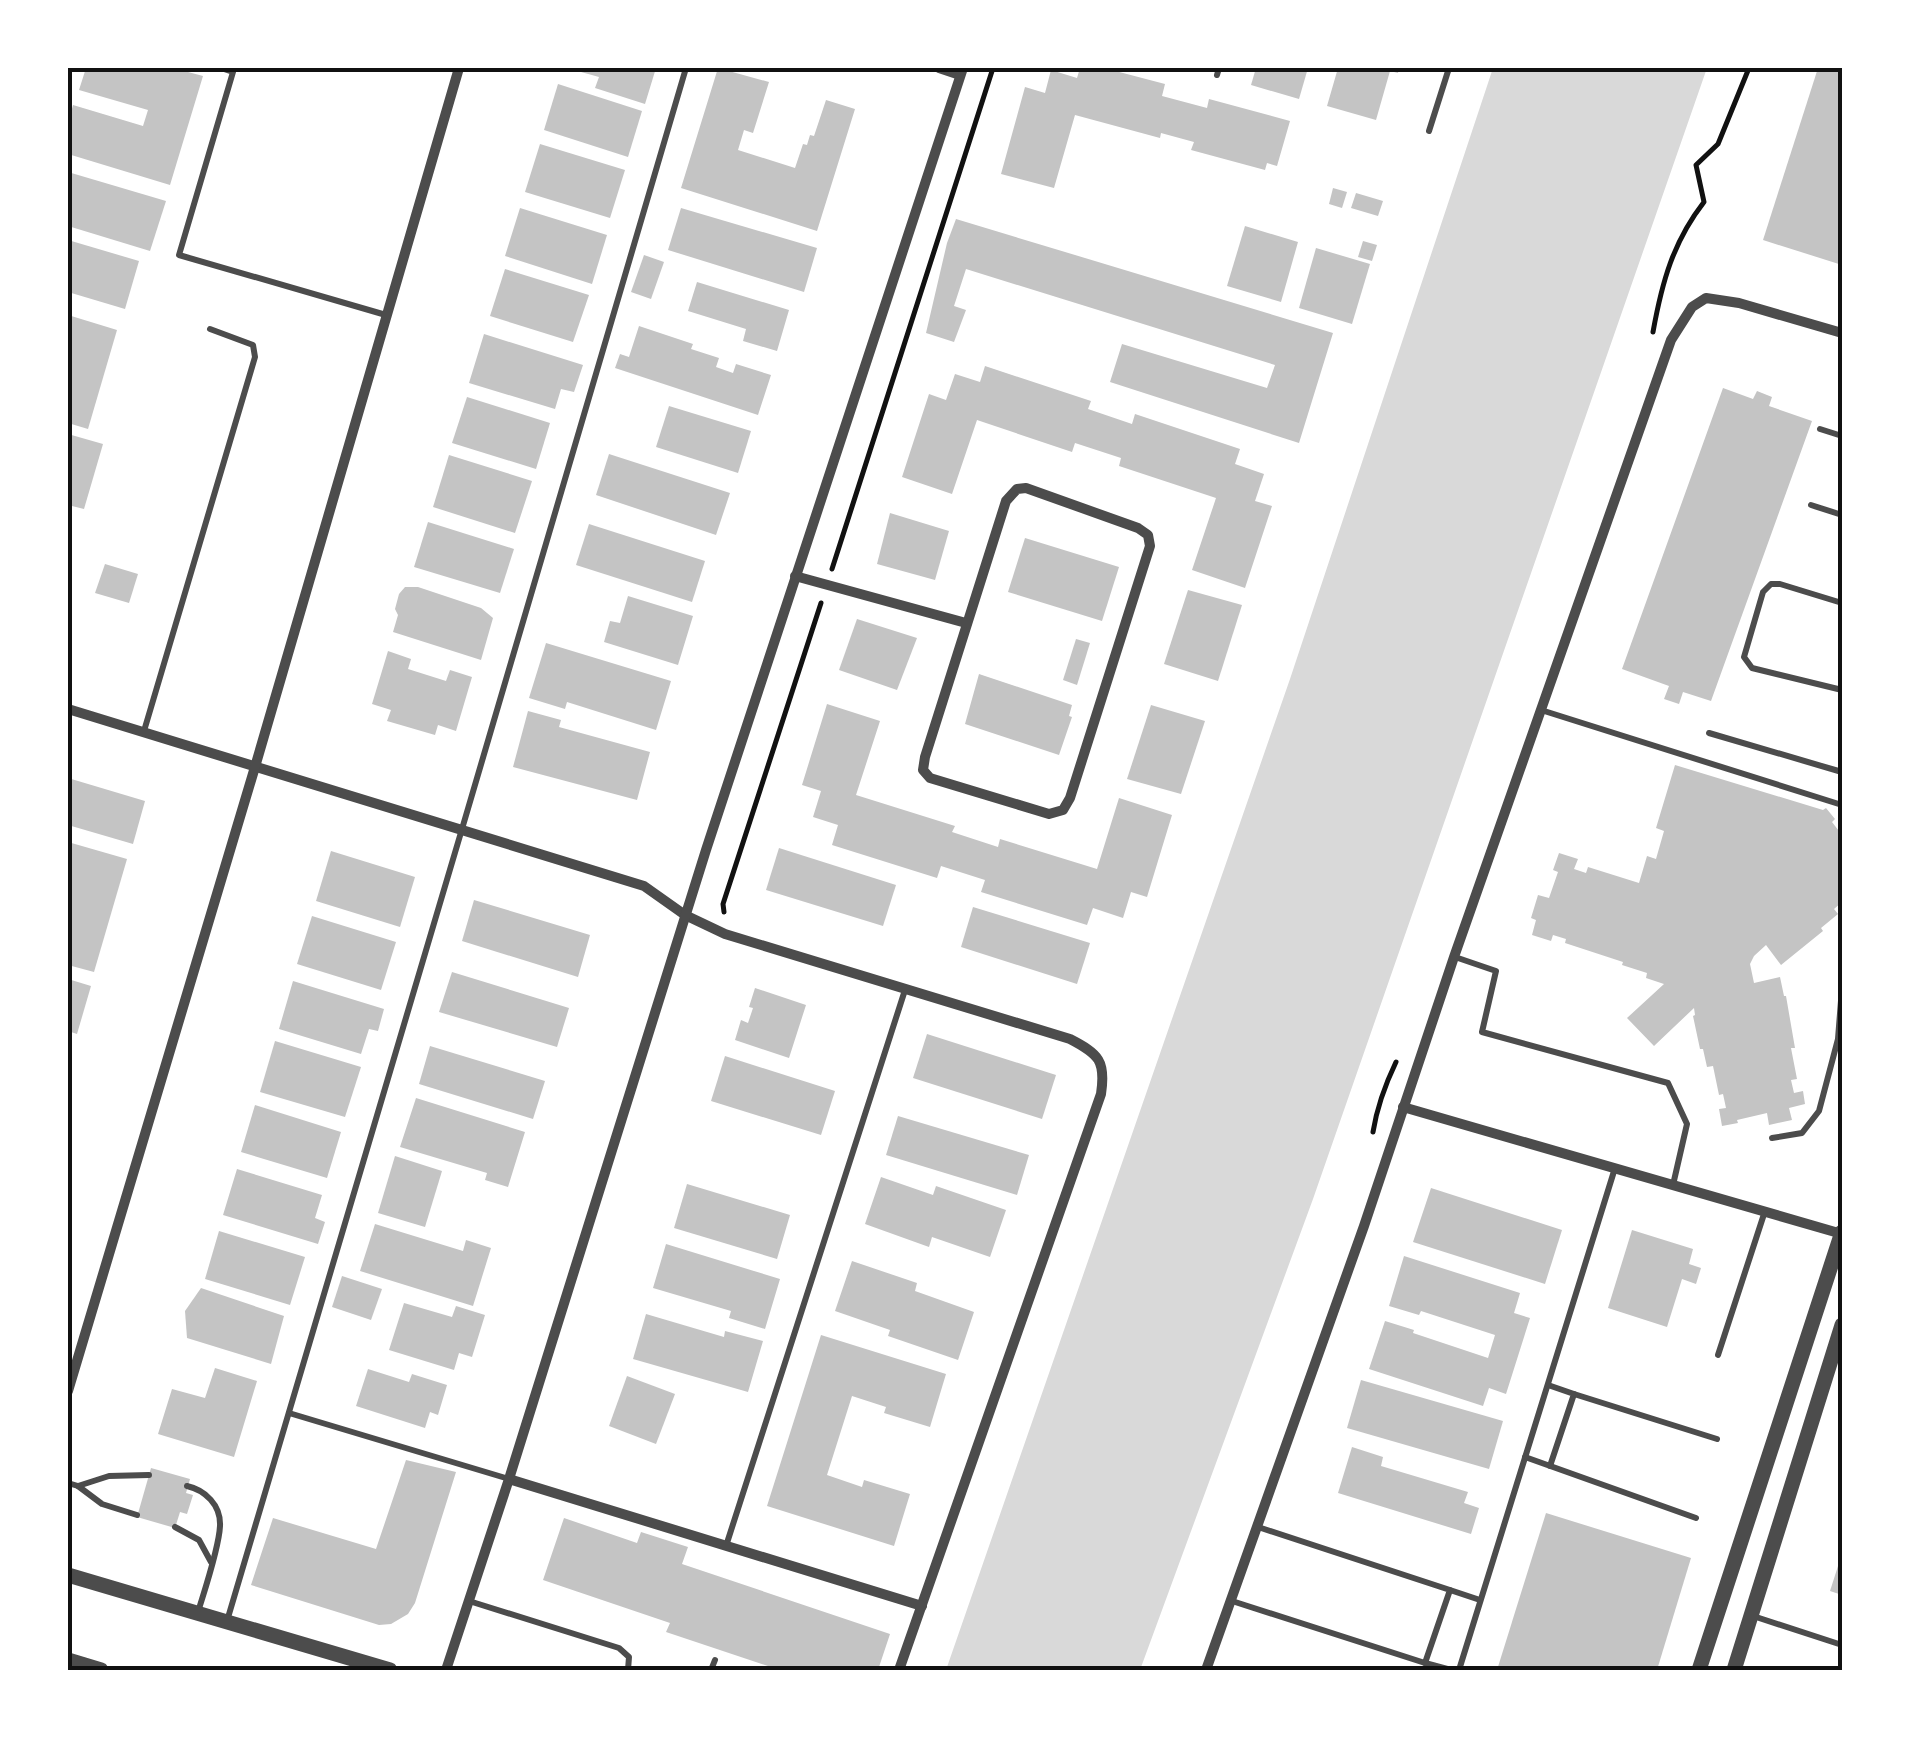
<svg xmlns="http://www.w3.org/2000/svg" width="1910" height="1738" font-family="Ubuntu,sans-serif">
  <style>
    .water { fill: #d9d9d9 }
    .building { fill: #c4c4c4 }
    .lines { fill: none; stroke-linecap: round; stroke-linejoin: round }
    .path { stroke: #111; stroke-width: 5 }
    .service { stroke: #4c4c4c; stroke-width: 6 }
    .minor { stroke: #4c4c4c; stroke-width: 10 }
    .tertiary { stroke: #4c4c4c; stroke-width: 15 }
    .neatline { fill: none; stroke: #111; stroke-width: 4 }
  </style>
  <rect width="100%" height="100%" fill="#fff"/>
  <path class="water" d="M1493,68h214l-394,1131 -173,471h-194l344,-991z"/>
  <g class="building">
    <path d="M86,68h87l30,8 -33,109 -102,-31v-31l5,-18 70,21 5,-16 -69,-20z"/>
    <path d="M582,68h74l-11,36 -50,-16 4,-11 -18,-5z"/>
    <path d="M718,68l51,14 -16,51 -9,-3 -6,20 57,18 8,-24 4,1 3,-10 4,1 12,-36 29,9 -38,122 -136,-43z"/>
    <path d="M1080,68h24l61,16 -3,12 45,12 2,-9 81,22 -13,45 -10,-3 -2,7 -74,-20 3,-8 -33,-9 -1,5 -85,-23 -21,73 -53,-14 24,-87 20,6 6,-23 26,8z"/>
    <path d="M1256,68h52l-9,31 -48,-14z"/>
    <path d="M1338,68h61l-1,5 -8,-2 -14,49 -49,-14z"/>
    <path d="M1818,68h24v197l-79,-25z"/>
    <path d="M558,84l84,27 -14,46 -84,-27z"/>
    <path d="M540,144l85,26 -15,48 -85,-26z"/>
    <path d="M68,172l98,29 -16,50 -82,-25z"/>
    <path d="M1333,188l14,4 -5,16 -13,-4z"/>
    <path d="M1356,193l27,8 -5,15 -27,-8z"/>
    <path d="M520,208l87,27 -15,49 -87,-28z"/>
    <path d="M681,208l136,40 -13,44 -136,-42z"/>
    <path d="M956,219l377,114 -34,110 -189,-61 12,-38 145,44 8,-23 -309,-96 -12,37 12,4 -12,32 -28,-9 21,-90z"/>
    <path d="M1245,226l53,16 -17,60 -54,-16z"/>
    <path d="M68,240l71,21 -14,48 -57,-17z"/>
    <path d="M1363,241l14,4 -5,16 -14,-4z"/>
    <path d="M1316,248l54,16 -18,60 -53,-16z"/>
    <path d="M644,255l20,7 -13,37 -20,-7z"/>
    <path d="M505,269l84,26 -16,47 -83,-26z"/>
    <path d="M697,282l92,28 -12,41 -34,-10 3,-12 -58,-18z"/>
    <path d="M68,315l49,15 -29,99 -20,-6z"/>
    <path d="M639,326l54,18 -2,5 28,9 -3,9 17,6 3,-9 35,11 -13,40 -143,-47 5,-14 9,3z"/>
    <path d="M484,334l99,31 -9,27 -13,-3 -6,20 -86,-26z"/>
    <path d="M985,366l106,35 -3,8 44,15 3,-10 105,35 -5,15 29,10 -9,27 17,5 -27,82 -53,-18 24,-72 -97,-32 2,-8 -46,-15 -3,9 -95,-32 -25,74 -50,-17 27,-83 17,6 9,-26 25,8z"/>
    <path d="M1723,388l30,11 4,-8 15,6 -3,9 43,15 -101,280 -28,-9 -4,12 -15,-5 5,-13 -47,-17z"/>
    <path d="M467,397l83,26 -14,46 -84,-26z"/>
    <path d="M669,406l82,25 -13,42 -82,-26z"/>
    <path d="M68,434l35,10 -19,65 -16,-4z"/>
    <path d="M609,454l121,39 -14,42 -120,-40z"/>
    <path d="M449,455l83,26 -17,52 -82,-26z"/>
    <path d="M890,513l59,18 -14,49 -58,-16z"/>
    <path d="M428,522l86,27 -14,44 -86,-26z"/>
    <path d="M589,524l116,37 -13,41 -116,-37z"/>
    <path d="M1025,538l94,29 -17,54 -94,-29z"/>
    <path d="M105,564l33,10 -9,29 -34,-10z"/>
    <path d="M405,587h13l63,21 12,10 -12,42 -88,-28 5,-17 -3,-6 4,-15z"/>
    <path d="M1188,590l54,15 -24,76 -54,-17z"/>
    <path d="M628,596l65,20 -15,49 -74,-23 6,-21 10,2z"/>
    <path d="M857,619l60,19 -20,52 -58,-20z"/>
    <path d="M1076,639l14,4 -13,42 -14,-5z"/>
    <path d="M546,643l125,38 -15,49 -89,-28 -2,7 -36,-11z"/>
    <path d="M388,651l23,8 -3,10 38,12 4,-11 22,7 -16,54 -18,-6 -3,10 -48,-14 4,-11 -19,-6z"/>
    <path d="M979,674l93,31 -3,11 3,1 -13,38 -94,-31z"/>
    <path d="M827,704l53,17 -24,74 99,31 -3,6 46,15 2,-8 97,30 22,-71 53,17 -25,82 -16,-5 -8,26 -30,-10 -6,17 -106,-33 4,-12 -44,-14 -4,12 -105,-33 6,-20 -25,-8 8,-26 -19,-6z"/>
    <path d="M1151,705l54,16 -24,73 -54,-15z"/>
    <path d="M528,711l33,9 -2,7 91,25 -13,48 -124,-33z"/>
    <path d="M1675,765l148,45 3,-2 9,11 -3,3 10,13v67l-8,7 4,5 -17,14 2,3 -42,34 -15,-20 -12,11 -4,8 4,19 26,-6 4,19h2l9,52h-4l6,31 -6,1 3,13 9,-2 2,13 -16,4 3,12 -23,5 -2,-12 -30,7 1,3 -16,3 -3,-17 7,-1 -3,-14 -4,1 -6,-29 -6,1 -4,-18h-3l-7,-33 2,-1 -1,-7 -40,38 -27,-28 37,-34 -18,-6 1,-5 -25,-8 1,-3 -58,-19 1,-4 -13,-4 -2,6 -19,-6 4,-15 -5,-2 7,-23 11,3 9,-26 -5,-2 6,-17 19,6 -4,10 12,4 2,-6 51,16 8,-27 9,3 8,-28 -8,-3z"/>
    <path d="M68,778l77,23 -12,43 -65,-19z"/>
    <path d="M68,842l59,17 -33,113 -26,-7z"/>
    <path d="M779,848l117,37 -13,41 -117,-36z"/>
    <path d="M331,851l84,26 -15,50 -84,-26z"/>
    <path d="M474,900l116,35 -12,42 -116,-36z"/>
    <path d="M973,907l117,36 -13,41 -116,-37z"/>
    <path d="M312,916l84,26 -15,48 -84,-26z"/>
    <path d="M452,972l117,36 -12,39 -118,-35z"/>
    <path d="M68,979l23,7 -14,48 -9,-3z"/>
    <path d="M293,981l91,28 -6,22 -9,-2 -8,25 -82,-25z"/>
    <path d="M755,988l51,17 -17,53 -54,-18 6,-20 7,3 5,-15 -4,-1z"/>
    <path d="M927,1034l129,41 -14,44 -129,-41z"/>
    <path d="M275,1041l86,26 -16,50 -85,-25z"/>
    <path d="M430,1046l115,35 -12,38 -114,-35z"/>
    <path d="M725,1056l110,35 -14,44 -110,-34z"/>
    <path d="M416,1098l109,34 -17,55 -23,-7 2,-7 -87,-26z"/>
    <path d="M255,1105l86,27 -14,46 -86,-26z"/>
    <path d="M898,1116l131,39 -12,40 -131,-40z"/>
    <path d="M395,1156l47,15 -17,56 -47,-14z"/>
    <path d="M237,1169l85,26 -7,23 10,4 -7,22 -95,-29z"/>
    <path d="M881,1177l52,18 3,-9 70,24 -16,47 -58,-20 -3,10 -64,-23z"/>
    <path d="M687,1184l103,31 -13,44 -103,-31z"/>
    <path d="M1431,1188l131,42 -17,54 -132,-42z"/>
    <path d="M375,1224l88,27 3,-11 25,8 -18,58 -113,-35z"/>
    <path d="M1632,1230l61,19 -4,15 12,4 -5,16 -14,-5 -15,48 -59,-19z"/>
    <path d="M219,1231l86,26 -15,48 -85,-26z"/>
    <path d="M666,1244l114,35 -15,50 -36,-11 2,-7 -78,-23z"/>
    <path d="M1404,1256l116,37 -6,20 16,5 -24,76 -17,-6 -6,18 -114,-37 16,-48 29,9 -1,3 75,25 7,-23 -74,-24 -2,4 -30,-9z"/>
    <path d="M852,1261l65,22 -2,8 59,21 -16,48 -70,-24 2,-6 -55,-19z"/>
    <path d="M342,1276l40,13 -11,31 -39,-13z"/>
    <path d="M201,1288l83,28 -13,48 -84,-26 -2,-27z"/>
    <path d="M404,1303l48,14 4,-11 29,9 -13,42 -13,-4 -5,17 -65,-20z"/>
    <path d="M646,1314l78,23 1,-6 38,10 -15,51 -115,-33z"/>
    <path d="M821,1335l125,39 -16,53 -46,-14 2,-6 -34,-11 -25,79 35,12 2,-7 46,14 -16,52 -127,-40z"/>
    <path d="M215,1368l42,13 -23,76 -76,-23 14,-45 33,9z"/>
    <path d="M368,1369l41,13 3,-8 35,11 -9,30 -8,-3 -5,16 -69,-22z"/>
    <path d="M627,1376l48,18 -19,50 -47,-18z"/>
    <path d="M1361,1380l142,41 -14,48 -142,-41z"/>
    <path d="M1352,1447l31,10 -2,9 87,26 -4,11 15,5 -8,26 -133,-41z"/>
    <path d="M406,1460l50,12 -41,131 -7,11 -17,10 -12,1 -128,-40 22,-67 103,31z"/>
    <path d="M151,1468l39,11 -4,14 7,2 -6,19 -7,-2 -5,16 -38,-11z"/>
    <path d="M1546,1513l145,45 -34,112h-160z"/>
    <path d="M564,1518l73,25 4,-11 47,15 -6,17 208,70 -12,36h-98l-114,-38 4,-9 -127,-43z"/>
    <path d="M1839,1563l3,1v31l-12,-4z"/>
  </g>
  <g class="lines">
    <g class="path">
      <path d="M1653,332c9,-50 20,-90 51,-130l-8,-37 22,-21 31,-76"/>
      <path d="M832,569l161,-501"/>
      <path d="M724,912l-1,-8 98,-301"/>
      <path d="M1373,1132c4,-25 12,-47 23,-70"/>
    </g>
    <g class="service">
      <path d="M221,68l12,4 -54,183 207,60"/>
      <path d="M1217,75l2,-7"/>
      <path d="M1429,131l20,-63"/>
      <path d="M1820,429l22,7"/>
      <path d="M1811,505l31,10"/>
      <path d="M1842,603l-62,-19h-9l-8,8 -19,65 8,11 90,22"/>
      <path d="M1541,710l301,95"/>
      <path d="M144,731l111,-374 -2,-12 -43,-16"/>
      <path d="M1709,733l133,39"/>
      <path d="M1455,957l41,14 -14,61 186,51 19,41 -14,61"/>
      <path d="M1772,1138l30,-5 17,-22 19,-72 4,-51"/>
      <path d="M1718,1355l47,-144"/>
      <path d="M1548,1385l26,9 -24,72"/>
      <path d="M1574,1394l143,45"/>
      <path d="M289,1413l220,66"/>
      <path d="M1525,1457l171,61"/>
      <path d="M68,1483l10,3 24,18 35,11"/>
      <path d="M78,1486l31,-10 40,-1"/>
      <path d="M187,1486c18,4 34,19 33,40 -1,22 -15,63 -22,86"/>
      <path d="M175,1527l24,13 12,22"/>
      <path d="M726,1546l179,-556"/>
      <path d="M1450,1590l30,10"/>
      <path d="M469,1601l150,47 10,9 -1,13"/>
      <path d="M1232,1601l193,62 25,-73 -192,-63"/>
      <path d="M1753,1616l89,29"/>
      <path d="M227,1621l235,-792 224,-761"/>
      <path d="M1425,1663l26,7"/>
      <path d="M711,1670l4,-10"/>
      <path d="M1459,1670l156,-502"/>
    </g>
    <g class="minor">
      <path d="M939,68l21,7"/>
      <path d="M1026,488l112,40 10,7 2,11 -80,252 -7,12 -14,4 -119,-36 -7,-8 2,-13 81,-256 11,-12z"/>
      <path d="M795,576l171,47"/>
      <path d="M68,709l576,177 41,29 40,19 345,105c29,15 36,22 31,55l-202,576"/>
      <path d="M1403,1107l439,127"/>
      <path d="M68,1391l187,-624 204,-699"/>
      <path d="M509,1479l413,127"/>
      <path d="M446,1670l63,-191 197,-629 257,-782"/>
      <path d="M1206,1670l158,-444 90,-269 217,-617 21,-33 14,-9 33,5 103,30"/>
    </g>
    <g class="tertiary">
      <path d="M68,1575l322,95"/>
      <path d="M68,1660l33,10"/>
      <path d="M1699,1670l143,-438"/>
      <path d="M1734,1670l108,-345"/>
    </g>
  </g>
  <rect width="1910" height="1738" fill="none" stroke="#ffffff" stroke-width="140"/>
  <rect x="70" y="70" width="1770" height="1598" class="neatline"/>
</svg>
